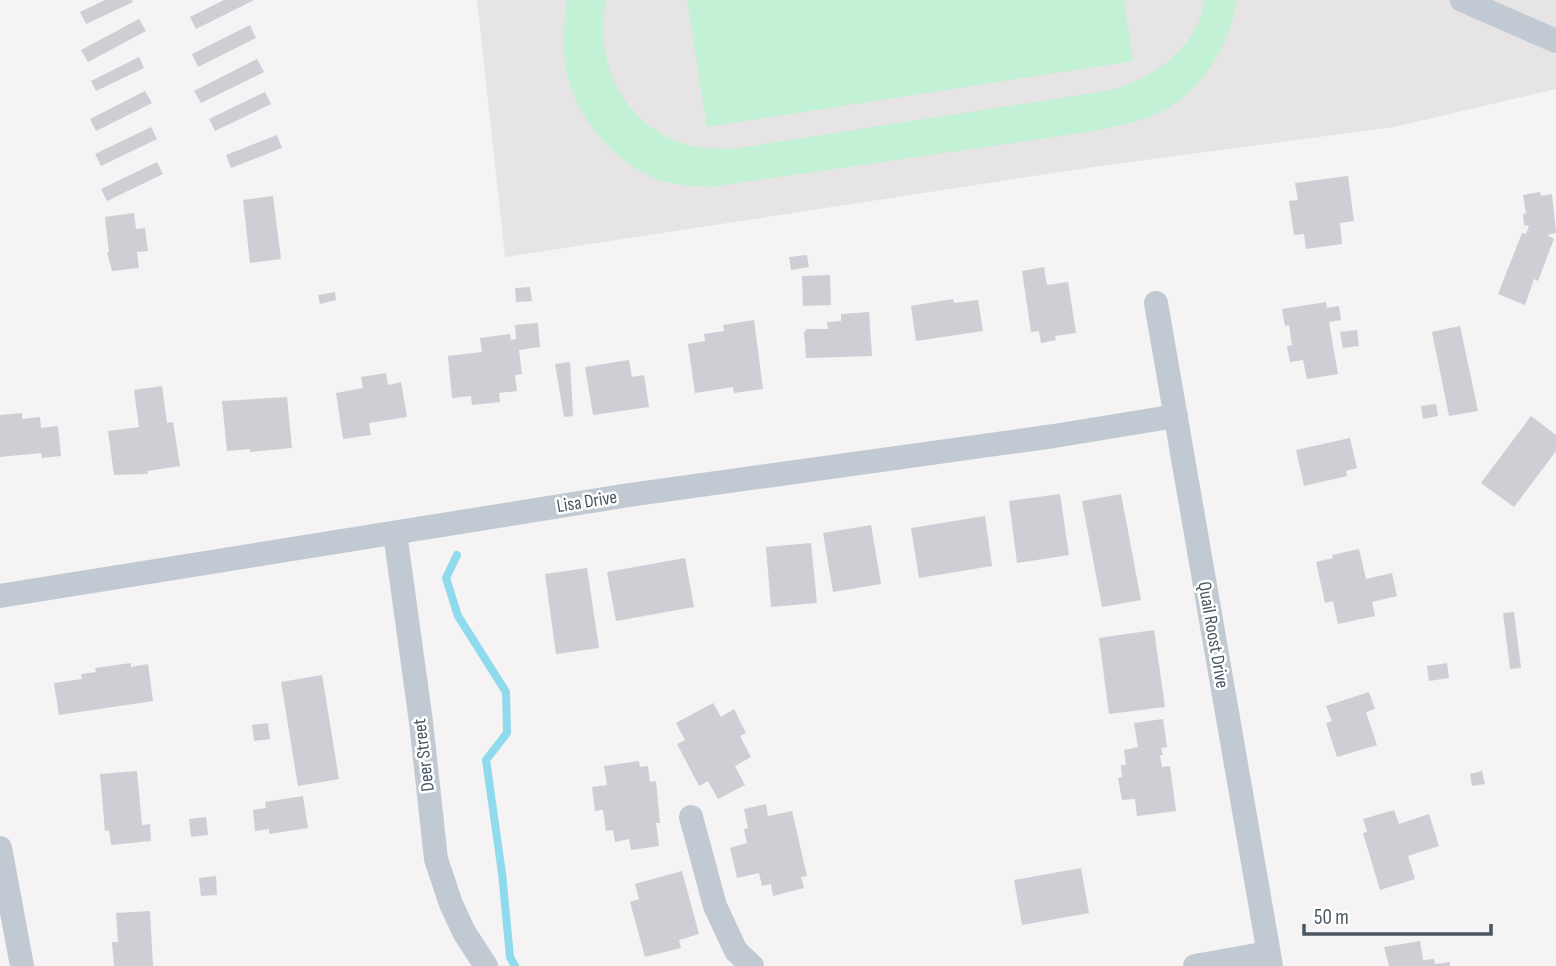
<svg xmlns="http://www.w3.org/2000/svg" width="1556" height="966" font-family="'Sofia Sans Condensed',sans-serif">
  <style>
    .education { fill: #e6e4e5 }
    .green { fill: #c3f1d5 }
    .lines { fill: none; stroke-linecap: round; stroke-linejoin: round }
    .stream { stroke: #90daee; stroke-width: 8 }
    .building { fill: #cdcfd5 }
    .minor { stroke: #c1cad2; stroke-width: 24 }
    .labels { text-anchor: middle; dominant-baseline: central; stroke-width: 5; stroke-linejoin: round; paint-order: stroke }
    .street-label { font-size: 19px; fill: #4a5661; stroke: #fff }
  </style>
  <rect width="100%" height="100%" fill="#f5f3f3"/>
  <path class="education" d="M477,0h1079v89l-162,38 -294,39 -595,91z"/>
  <g class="green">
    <path d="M567,0h39c-12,59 14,119 72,142 16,7 36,6 54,7l380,-59c43,-13 85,-42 93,-90h32c-7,44 -35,92 -76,112 -23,11 -49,15 -73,20l-377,55c-19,-1 -36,-2 -54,-8 -42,-15 -83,-65 -91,-109 -4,-23 -2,-46 1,-70z"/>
    <path d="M687,0h437l9,61 -426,66z"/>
  </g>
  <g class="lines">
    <path class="stream" d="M457,555l-11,23 12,38 48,76 1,41 -21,27 16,113 8,84 5,9"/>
  </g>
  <g class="building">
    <path d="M105,0h27l1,2 -47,22 -6,-12z"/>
    <path d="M224,0h30l-58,29 -6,-12z"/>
    <path d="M139,19l7,12 -58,31 -7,-12z"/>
    <path d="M250,25l6,13 -58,29 -6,-13z"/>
    <path d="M139,57l5,11 -48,23 -5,-10z"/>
    <path d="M257,59l7,13 -63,31 -7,-12z"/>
    <path d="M145,91l7,12 -56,28 -6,-12z"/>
    <path d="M265,92l6,12 -56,27 -6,-12z"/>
    <path d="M151,127l6,12 -56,27 -6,-12z"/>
    <path d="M277,135l5,13 -51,20 -5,-13z"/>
    <path d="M157,162l6,12 -56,27 -6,-12z"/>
    <path d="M1348,176l6,45 -14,2 2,21 -36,5 -2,-15 -10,1 -5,-34 9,-1 -3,-17z"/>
    <path d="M1540,192l1,4 11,-2 4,39 -9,2 7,4 -16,42 -4,-2 -9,26 -27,-11 24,-61 4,1 3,-8 -5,-1 -1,-11 3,-1 -3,-18z"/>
    <path d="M273,196l8,63 -31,4 -7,-63z"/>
    <path d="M134,213l2,16 9,-1 3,23 -11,1 2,16 -27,3 -5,-19h2l-4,-35z"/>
    <path d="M807,255l2,12 -18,3 -2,-13z"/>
    <path d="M1044,267l3,18 21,-3 8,51 -21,3 1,4 -15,3 -2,-12 -8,1 -9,-61z"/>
    <path d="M830,275l1,30 -28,1 -1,-30z"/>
    <path d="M530,287l2,14 -16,1 -1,-14z"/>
    <path d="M335,292l1,8 -16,4 -2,-9z"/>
    <path d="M953,299l1,4 24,-3 5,31 -67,10 -5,-35z"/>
    <path d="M1326,302l1,6 12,-2 2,14 -12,2 9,52 -31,5 -4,-19 -13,2 -3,-16 5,-1 -3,-20 -4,1 -3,-17z"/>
    <path d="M869,312l3,44 -66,2 -2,-26 2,-1v-2h22l-1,-7 14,-1v-7z"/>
    <path d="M754,320l9,69 -29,4 -1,-6 -38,6 -7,-49 17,-3 -1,-7 20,-3 -1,-6z"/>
    <path d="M538,323l2,24 -21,3 3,24 -7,1 2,16 -18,2 1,9 -28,3 -1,-9 -19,2 -4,-42 34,-4 -2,-14 30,-4 1,6 5,-1 -1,-14z"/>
    <path d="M1460,326l18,85 -29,5 -17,-84z"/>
    <path d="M1357,330l2,16 -16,2 -3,-16z"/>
    <path d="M629,360l3,17 12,-2 5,32 -56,8 -8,-48z"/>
    <path d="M570,362l3,54 -9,1 -9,-53z"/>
    <path d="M386,373l2,12 13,-3 6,35 -38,6 2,12 -28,4 -7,-46 27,-5 -2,-11z"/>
    <path d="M162,386l5,37 6,-1 7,44 -33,5 1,3 -34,1 -6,-44 31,-4 -5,-37z"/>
    <path d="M287,397l5,51 -42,4v-3l-23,2 -5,-50z"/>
    <path d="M1436,404l2,12 -15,3 -2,-13z"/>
    <path d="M22,413v6l18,-2 1,11 17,-2 3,30 -19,2 -1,-5 -41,4v-42z"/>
    <path d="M1531,416l25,19v16l-42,56 -33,-24z"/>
    <path d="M1350,438l7,30 -11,3 1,5 -43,10 -8,-36z"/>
    <path d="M1060,494l9,61 -52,8 -8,-62z"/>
    <path d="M1121,494l20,106 -39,7 -20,-106z"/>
    <path d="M985,516l7,50 -73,12 -8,-50z"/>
    <path d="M871,525l10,59 -48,8 -10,-59z"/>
    <path d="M811,543l6,60 -46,4 -5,-60z"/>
    <path d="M1359,549l7,30 26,-6 5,23 -25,6 3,14 -37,8 -5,-23 -8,2 -9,-41 17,-4 -1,-3z"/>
    <path d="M685,558l9,49 -78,14 -9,-49z"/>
    <path d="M587,568l12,80 -43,6 -11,-80z"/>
    <path d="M1514,612l7,56 -11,1 -7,-56z"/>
    <path d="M1154,630l11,77 -56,7 -10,-76z"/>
    <path d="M131,663v4l17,-3 5,37 -94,14 -5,-32 28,-4 -1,-5 15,-2 -1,-4z"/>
    <path d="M1447,663l2,15 -20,3 -2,-15z"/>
    <path d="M322,675l17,104 -41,7 -17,-104z"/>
    <path d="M1369,692l6,17 -9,3 11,33 -40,12 -11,-34 6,-2 -6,-15z"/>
    <path d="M713,703l8,14 13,-8 12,24 -6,3 11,21 -16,9 10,19 -27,14 -10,-18 -9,5 -22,-42 8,-4 -9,-17z"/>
    <path d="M1163,719l4,28 -6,1 2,7h-3l2,12 8,-1 6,45 -39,5 -2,-17 -13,1 -4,-22 4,-1 -1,-12h5l-2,-15 14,-3 -4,-24z"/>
    <path d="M268,723l2,16 -16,2 -2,-16z"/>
    <path d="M639,761l1,6 8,-1 2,16 6,-1 4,42h-4l3,23 -28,4 -2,-11 -14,3 -2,-12 -7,1 -3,-21 -8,1 -3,-24 15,-2 -3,-19z"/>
    <path d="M137,771l5,54 8,-1 1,17 -40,4 -2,-15 -4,1 -5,-57z"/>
    <path d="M1482,771l3,13 -13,2 -2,-12z"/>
    <path d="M303,796l5,32 -39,6v-5l-14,2 -2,-21 13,-2 -1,-6z"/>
    <path d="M766,804l2,12 24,-5 15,65 -6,1 3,11 -31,8 -2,-12 -9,2 -3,-13 -22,5 -7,-30 17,-5 -3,-14 4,-1 -4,-19z"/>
    <path d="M1394,810l5,14 30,-10 10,32 -31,10 7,23 -35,11 -17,-57 4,-1 -4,-13z"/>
    <path d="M206,817l2,18 -17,2 -2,-18z"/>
    <path d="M1081,868l8,45 -67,12 -8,-45z"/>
    <path d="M682,871l17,63 -20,6 2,8 -36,9 -15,-55 9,-3 -4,-15z"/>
    <path d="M216,876l1,19 -16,1 -2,-18z"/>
    <path d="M150,911l3,55h-39l-2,-24h6l-2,-29z"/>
    <path d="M1420,941l3,19 11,-1 1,5 15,-2v4h-61l-5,-19z"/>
  </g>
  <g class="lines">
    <g class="minor">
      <path d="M1462,0l94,41"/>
      <path d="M1156,303l115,663"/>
      <path d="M395,533l26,189 15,137 15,45 13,28 22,34"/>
      <path d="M0,596l629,-101 425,-59 122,-20"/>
      <path d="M691,817l24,89 21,45 16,15"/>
      <path d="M0,848l22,118"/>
      <path d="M1195,966l73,-13"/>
    </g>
  </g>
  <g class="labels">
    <g class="street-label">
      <text transform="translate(587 502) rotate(-9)">Lisa Drive</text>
      <text transform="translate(1213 635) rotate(80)">Quail Roost Drive</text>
      <text transform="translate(424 755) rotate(-97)">Deer Street</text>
    </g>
  </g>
  <path d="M1304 924v10h187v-10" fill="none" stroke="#4a5661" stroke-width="3.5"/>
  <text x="1314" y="924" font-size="21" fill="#4a5661" stroke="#ffffff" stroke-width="5" paint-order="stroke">50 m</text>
</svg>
